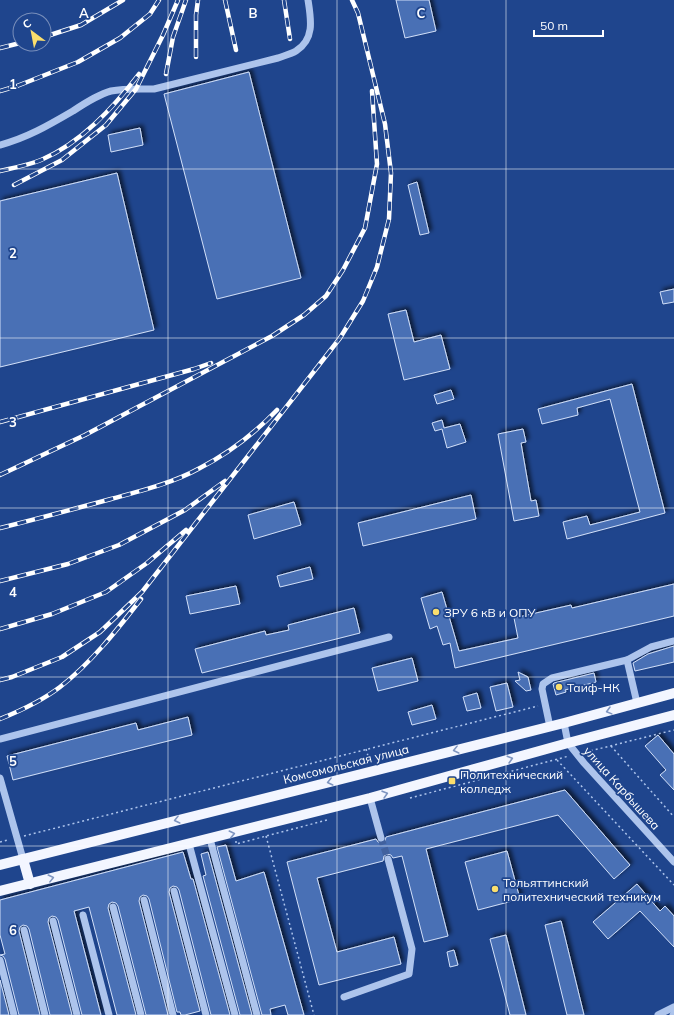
<svg xmlns="http://www.w3.org/2000/svg" width="674" height="1015" font-family="Mulish,sans-serif">
  <style>
    .building { fill: #486fb5; stroke: #d2e0f9; filter: url(#shadow) }
    .lines { fill: none; stroke-linecap: round; stroke-linejoin: round }
    .minor-tunnel { stroke: #41619e; stroke-width: 7; stroke-dasharray: 7 3.5; stroke-linecap: butt }
    .path { stroke: #adc4ec; stroke-width: 1.5; stroke-dasharray: 2 3; stroke-linecap: butt }
    .minor { stroke: #adc4ec; stroke-width: 7 }
    .major { stroke: #f3f6ff; stroke-width: 10 }
    .rail-casing { stroke: #fff; stroke-width: 4.5 }
    .rail { stroke: #1f458d; stroke-width: 3; stroke-dasharray: 9; stroke-linecap: butt }
    .oneway { stroke: #7e95c0 }
    .grid { fill: none; stroke: #fff; stroke-width: 1; stroke-opacity: 0.55 }
    .poi-dot { fill: #fade6d; stroke: #1f458d; stroke-width: 1.5 }
    .labels { text-anchor: middle; dominant-baseline: central; stroke-width: 3.5; stroke-linejoin: round; paint-order: stroke }
    .poi-label { font-size: 12px; fill: #fff; stroke: #1f458d; text-anchor: start }
    .street-label { font-size: 12px; fill: #fff; stroke: #1f458d }
    .grid-label { font-size: 13px; text-anchor: middle; font-weight: bold; fill: #fff; stroke: #1f458d; stroke-width: 3.5; stroke-linejoin: round; paint-order: stroke }
  </style>
  <defs>
    <filter id="shadow"><feDropShadow dx="3" dy="-3" stdDeviation="2" flood-color="#0009"/></filter>
  </defs>
  <rect width="100%" height="100%" fill="#1f458d"/>
  <g class="building">
    <path d="M396,0h33l7,31 -31,7z"/>
    <path d="M249,72l52,206 -84,21 -53,-205z"/>
    <path d="M140,128l3,17 -32,7 -3,-17z"/>
    <path d="M117,173l37,157 -154,37v-166z"/>
    <path d="M417,182l12,51 -9,2 -12,-50z"/>
    <path d="M674,289v13l-11,2 -3,-12z"/>
    <path d="M406,310l8,32 27,-7 9,34 -46,11 -16,-66z"/>
    <path d="M632,384l33,129 -98,26 -4,-17 24,-6 3,9 50,-13 -30,-113 -33,9 1,7 -36,9 -4,-15z"/>
    <path d="M451,390l3,9 -17,5 -3,-9z"/>
    <path d="M442,420l2,8 16,-4 6,18 -19,6 -5,-19 -7,2 -3,-8z"/>
    <path d="M523,429l3,13 -5,1 10,58 5,-1 3,16 -25,5 -16,-87z"/>
    <path d="M471,495l5,24 -113,27 -5,-23z"/>
    <path d="M294,502l7,23 -47,14 -6,-24z"/>
    <path d="M310,567l3,12 -33,8 -3,-11z"/>
    <path d="M674,584v32l-219,52 -5,-25 -7,2 -6,-19 -7,3 -9,-31 21,-6 17,59 59,-13 -4,-20 57,-13 1,3z"/>
    <path d="M236,586l4,18 -50,10 -4,-18z"/>
    <path d="M354,608l6,25 -158,40 -7,-24 70,-18 1,4 23,-5 -1,-5z"/>
    <path d="M674,646v16l-39,9 -2,-8 15,-9z"/>
    <path d="M412,658l6,23 -40,10 -6,-23z"/>
    <path d="M518,672l10,5 3,13 -5,1 -11,-10 5,-1z"/>
    <path d="M594,673l2,9 -31,8 1,2 -10,3 -3,-11 1,-1z"/>
    <path d="M507,683l6,24 -17,4 -6,-24z"/>
    <path d="M477,693l4,15 -14,3 -4,-14z"/>
    <path d="M432,705l4,14 -24,6 -4,-13z"/>
    <path d="M188,717l4,18 -179,45 -6,-24 129,-33 2,7z"/>
    <path d="M658,735l16,19v36l-14,-15 6,-5 -21,-24z"/>
    <path d="M565,790l65,75 -16,14 -56,-64 -132,34 22,87 -24,6 -22,-86 -9,2 -2,-3 -4,-1 -3,2 -1,5 -66,17 20,74 57,-15 7,27 -82,21 -32,-123 89,-23 2,3 4,1 3,-2 1,-4z"/>
    <path d="M226,845l10,36 28,-9 40,143h-16l-3,-10 -15,4 1,6h-9l-45,-168z"/>
    <path d="M507,851l13,48 -42,11 -13,-48z"/>
    <path d="M183,852l8,27h2l37,136h-19l-32,-125 -2,-3 -4,-1 -3,2 -1,4 31,119 -15,4h-4l-1,-3h-3l-28,-113 -2,-3 -4,-1 -3,2 -1,4 29,114h-22l-28,-109 -2,-3 -4,-1 -3,2 -1,4 28,107h-19l-28,-108 -15,4 27,104h-19l-24,-95 -2,-3 -4,-1 -3,2 -1,4 24,93h-22l-21,-86 -2,-3 -4,-1 -3,2 -1,4 21,84h-21l-14,-56 -2,-3 -3,-1 5,-1 -5,-19v-35z"/>
    <path d="M208,852l44,163h-12l-37,-139 3,-1 -5,-21z"/>
    <path d="M637,884l23,27 5,-5 9,10v31l-34,-36 -32,28 -15,-17z"/>
    <path d="M561,921l23,94h-17l-22,-90z"/>
    <path d="M506,935l20,80h-16l-20,-76z"/>
    <path d="M454,950l4,15 -8,2 -3,-15z"/>
    <path d="M0,980l9,35h-9z"/>
  </g>
  <g class="lines">
    <path class="minor-tunnel" d="M381,838l7,21"/>
    <g class="path">
      <path d="M611,746l63,71"/>
      <path d="M366,749l4,14"/>
      <path d="M586,752l88,-22"/>
      <path d="M557,760l117,125"/>
      <path d="M410,798l159,-42"/>
      <path d="M24,836l514,-130"/>
      <path d="M266,836l48,179"/>
      <path d="M236,841v3l91,-24"/>
      <path d="M0,842l8,-2"/>
    </g>
    <g class="minor">
      <path d="M0,145c27,-7 49,-20 73,-34 9,-6 27,-17 38,-20 14,-3 29,-2 43,-2l124,-31c5,-2 13,-4 18,-7 19,-12 15,-32 12,-51"/>
      <path d="M637,703l-10,-43 24,-13 23,-6"/>
      <path d="M564,723l4,20 16,20 90,99"/>
      <path d="M550,727l-8,-38 1,-5 9,-6 75,-18"/>
      <path d="M0,739l389,-102"/>
      <path d="M0,778l23,81"/>
      <path d="M370,798l11,40"/>
      <path d="M210,839l47,176"/>
      <path d="M189,844l46,171"/>
      <path d="M174,891l32,124"/>
      <path d="M144,900l29,115"/>
      <path d="M113,907l28,108"/>
      <path d="M83,915l26,100"/>
      <path d="M53,921l24,94"/>
      <path d="M24,930l21,85"/>
      <path d="M0,960l14,55"/>
      <path d="M344,997l65,-23 3,-25 -24,-90"/>
      <path d="M658,1015l16,-8"/>
      <path d="M673,1015l1,-2"/>
    </g>
    <g class="major">
      <path d="M23,859l7,25"/>
      <path d="M0,865l564,-142 110,-30"/>
      <path d="M0,891l370,-93 198,-55 106,-28"/>
    </g>
    <defs>
      <g id="rail">
        <path d="M225,0l11,50"/>
        <path d="M284,0l6,39"/>
        <path d="M44,37l37,-12 42,-25"/>
        <path d="M0,48l20,-5"/>
        <path d="M196,57v-42l2,-15"/>
        <path d="M166,74l7,-37 13,-37"/>
        <path d="M0,91l17,-5 61,-24 42,-24 30,-24 9,-14"/>
        <path d="M0,171c13,-3 29,-6 41,-11 40,-17 72,-52 98,-86"/>
        <path d="M14,185l48,-25 44,-35 30,-36 27,-54 15,-35"/>
        <path d="M0,422l194,-53 17,-6"/>
        <path d="M0,475l85,-40 187,-99 32,-21 22,-19 17,-26 22,-42 12,-64 -5,-73"/>
        <path d="M0,528c37,-9 74,-19 111,-29 30,-8 62,-16 89,-31 29,-15 55,-35 77,-58"/>
        <path d="M0,581l68,-17 51,-19 66,-35 40,-29"/>
        <path d="M0,629l52,-15 54,-22 41,-29 39,-33"/>
        <path d="M0,680l12,-3 50,-20 38,-25 42,-40 198,-254 23,-37 14,-34 12,-48 2,-46 -6,-49 -27,-111 -6,-13"/>
        <path d="M0,719c20,-8 43,-19 60,-32 31,-24 57,-57 81,-88"/>
      </g>
    </defs>
    <use href="#rail" class="rail-casing"/>
    <use href="#rail" class="rail"/>
  </g>
  <defs><path id="oneway-chevron" d="M-2-3.5L2.5 0L-2 3.5" fill="none" stroke-width="1.6" stroke-linecap="round" stroke-linejoin="round"/></defs>
  <g class="oneway">
    <use href="#oneway-chevron" transform="translate(609 711) rotate(165)"/>
    <use href="#oneway-chevron" transform="translate(456 750) rotate(166)"/>
    <use href="#oneway-chevron" transform="translate(510 759) rotate(-16)"/>
    <use href="#oneway-chevron" transform="translate(330 782) rotate(166)"/>
    <use href="#oneway-chevron" transform="translate(385 794) rotate(-16)"/>
    <use href="#oneway-chevron" transform="translate(177 820) rotate(166)"/>
    <use href="#oneway-chevron" transform="translate(232 834) rotate(-13)"/>
    <use href="#oneway-chevron" transform="translate(51 878) rotate(-14)"/>
  </g>
  <path class="grid" d="M168,0v1015M337,0v1015M506,0v1015M0,169h674M0,338h674M0,508h674M0,677h674M0,846h674"/>
  <g class="poi-dot">
    <circle cx="436" cy="612" r="4"/>
    <circle cx="559" cy="687" r="4"/>
    <rect x="448" y="777" width="8" height="8" rx="2"/>
    <circle cx="495" cy="889" r="4"/>
  </g>
  <g class="labels">
    <g class="poi-label">
      <text x="444" y="612">ЗРУ 6 кВ и ОПУ</text>
      <text x="567" y="687">Таиф-НК</text>
      <text x="460" y="774">Политехнический<tspan x="460" dy="14">колледж</tspan></text>
      <text x="503" y="882">Тольяттинский<tspan x="503" dy="14">политехнический техникум</tspan></text>
    </g>
    <g class="street-label">
      <text transform="translate(346 764) rotate(-14)">Комсомольская улица</text>
      <text transform="translate(622 788) rotate(48)">улица Карбышева</text>
    </g>
  </g>
  <g class="grid-label">
    <text x="84" y="18">A</text>
    <text x="253" y="18">B</text>
    <text x="421" y="18">C</text>
    <text x="13" y="89">1</text>
    <text x="13" y="258">2</text>
    <text x="13" y="427">3</text>
    <text x="13" y="597">4</text>
    <text x="13" y="766">5</text>
    <text x="13" y="935">6</text>
  </g>
  <g transform="translate(32 32) rotate(328)"><circle r="19" fill="#1f458d" stroke="#798fbb"/>
  <path d="M0-3L7 15L0 10L-7 15Z" fill="#fade6d"/>
  <text y="-6" font-size="11" font-weight="bold" text-anchor="middle" fill="#ffffff">С</text>
  </g>
  <path d="M534 30v6h69v-6" fill="none" stroke="#ffffff" stroke-width="2"/>
  <text x="540" y="30" font-size="12" fill="#ffffff" stroke="#1f458d" stroke-width="3" paint-order="stroke">50 m</text>
</svg>
